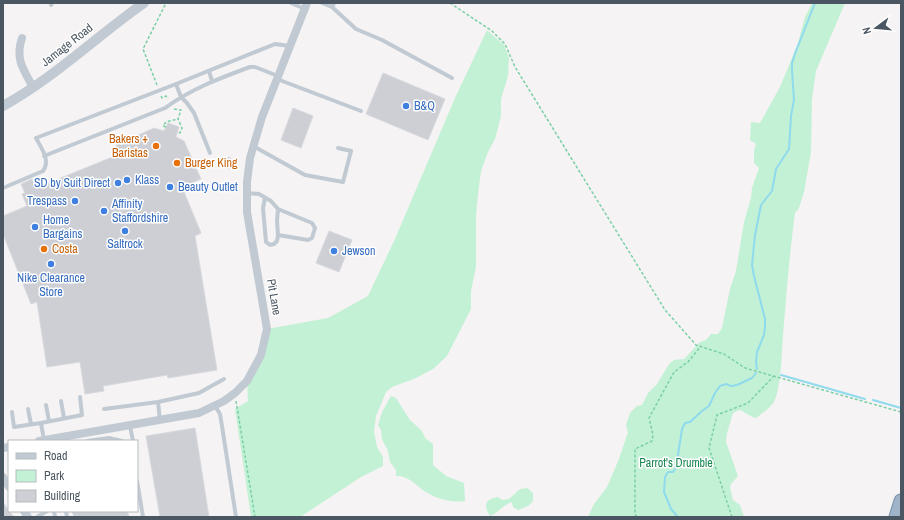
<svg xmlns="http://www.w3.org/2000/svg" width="904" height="520" font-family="'Archivo Narrow',sans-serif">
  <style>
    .green { fill: #c3f1d5 }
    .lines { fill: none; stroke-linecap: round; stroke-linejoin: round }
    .stream { stroke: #90daee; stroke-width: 2 }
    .building { fill: #cdcfd5; stroke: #d7d9de }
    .trunk-casing { stroke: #7690ad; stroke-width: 15 }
    .path { stroke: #7ad0a6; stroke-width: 1.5; stroke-dasharray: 3 2; stroke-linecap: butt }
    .service { stroke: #c1cad2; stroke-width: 4 }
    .minor { stroke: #c1cad2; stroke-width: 8 }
    .tertiary { stroke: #c1cad2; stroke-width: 10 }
    .trunk { stroke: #9fb4c9; stroke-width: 13 }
    .shop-dot { fill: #3f7fe0; stroke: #fff; stroke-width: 1.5 }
    .food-dot { fill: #e8710a; stroke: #fff; stroke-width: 1.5 }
    .labels { text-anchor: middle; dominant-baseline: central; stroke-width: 3; stroke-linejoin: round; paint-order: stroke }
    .street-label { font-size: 12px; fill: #4a5661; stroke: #fff }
    .shop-label { font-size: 12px; fill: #366cbe; stroke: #fff; text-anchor: start }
    .food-label { font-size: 12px; fill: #c56008; stroke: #fff; text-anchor: start }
    .park-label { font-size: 12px; fill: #17864f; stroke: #fff }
  </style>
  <rect width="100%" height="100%" fill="#f5f3f3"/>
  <g class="green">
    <path d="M812,3h33l-29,68 -4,28 -1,53 -7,40 -5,16 -4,5c-5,37 -8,73 -11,110 -2,18 -2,64 -10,79 -4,6 -12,11 -18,16 -8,-2 -10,-6 -17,-8l-6,3 -6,20 -1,9 12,34 -7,8 -1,3 3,13 7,5 4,12h-156l6,-13 13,-17 12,-28 9,-27 -2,-7 4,-12 7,-7 5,-1 6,-12 9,-9 12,-20 5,-4 10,-1 16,-17 6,-2 5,-6h7l4,-6 8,-39 6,-18 8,-49 7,-24 1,-10 7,-20 -5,-5v-12l2,-7 -6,-4 1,-18 9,1 20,-36 18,-44 7,-26z"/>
    <path d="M487,30l17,15 5,13 -1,18 -7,23v17l-6,23 -7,13 -7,19 -3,23 -2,21v52l-5,24v18l-24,47 -14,13 -17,9 -24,9 -6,5 -10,24 -2,16 3,15 6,10v9l-22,11 -61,40h-49l-16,-108 13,-8 -1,-20 20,-52 61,-11 40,-22 27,-57 60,-141z"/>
    <path d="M391,396l5,2 14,22 12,11 3,7 8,6v21l13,11 18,7 1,18c-14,2 -29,-2 -42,-11 -8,-6 -16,-15 -27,-14v-6l-6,-8 -2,-11 -6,-12 -1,-9 -3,-5 4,-13z"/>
    <path d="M527,488l6,5v8l-5,5 -10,4 -5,-3 -1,-5c-11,4 -12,10 -22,14 -7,-11 -5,-17 8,-19l4,3 7,-1 11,-10z"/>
  </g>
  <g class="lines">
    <g class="stream">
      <path d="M757,369l-1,-7 1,-10 7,-17 1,-8v-8l-11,-43 -2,-11 3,-30 6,-30 11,-14 4,-22 13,-20 2,-33 3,-16 -2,-29v-8l4,-12 19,-48"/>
      <path d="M781,375l84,24"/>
      <path d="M873,400l28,8"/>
      <path d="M678,517l-7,-8 -7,-17 1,-15 3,-5h5l3,-4 6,-39 3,-6 5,-1 12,-11 7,-5 6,-13 5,-7 6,-2 5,2 6,-1 15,-7 4,-5"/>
    </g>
  </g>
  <g class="building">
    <path d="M383,73l62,26 -17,41 -62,-26z"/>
    <path d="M293,108l20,8 -12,32 -20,-8z"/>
    <path d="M168,123l11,4 -3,10 8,4 17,38 -19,8 19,46 -6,3 22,134 -49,8 -1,-3 -64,11 1,5 -19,3 -5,-32 -33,5 -10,-65 -6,2 -28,-70v-18l24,-10 -5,-12 3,-1 -4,-9 11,-5 4,9 84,-34 -4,-9 38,-17 10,3z"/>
    <path d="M230,157l4,10 -6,2 -4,-10z"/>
    <path d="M329,231l23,9 -13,32 -23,-9z"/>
    <path d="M195,428l14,89h-49l-14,-81z"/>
    <path d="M3,502l6,9 5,6h-11z"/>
    <path d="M72,511h55l2,6h-55z"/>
  </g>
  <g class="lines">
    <defs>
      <path id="trunk" d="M896,517l5,-16"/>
    </defs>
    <use href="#trunk" class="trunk-casing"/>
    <g class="path">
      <path d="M450,3l42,28 13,13 10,23 150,243 31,35 28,9 21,14 156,44"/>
      <path d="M157,85l-14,-36 23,-46"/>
      <path d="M161,96l1,2 4,-2 2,3"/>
      <path d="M174,109l7,1 -3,9 4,9 -2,5 -3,-1"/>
      <path d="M166,127l-3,-1 3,-4 12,-3"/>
      <path d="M236,401l19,116"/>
      <path d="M637,517l-2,-3v-65l17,-8 1,-6 -4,-17 25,-46 14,-10 13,-16"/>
      <path d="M732,517l-23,-69 8,-33 31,-12 26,-27"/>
    </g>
    <g class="service">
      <path d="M291,3l14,6"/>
      <path d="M322,3l10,4 2,-4"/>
      <path d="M51,5l1,-2"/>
      <path d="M332,7l24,22 26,11 70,38"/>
      <path d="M209,71l3,10"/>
      <path d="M277,79l84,32"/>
      <path d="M176,84l5,13 6,6 7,10 16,40"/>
      <path d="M253,146l52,29 38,7 8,-31 -13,-3"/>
      <path d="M44,156l121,-48c26,-19 55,-30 85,-41h5l23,9"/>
      <path d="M3,188l40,-17c8,-11 -2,-23 -7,-33l140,-54 99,-40 15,2"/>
      <path d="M247,193l12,1 12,7 7,8 34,14 3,5 -3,10 -4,2 -30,-5 -1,-14 1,-12"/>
      <path d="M265,198l-2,10 3,34 4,3 4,-1 3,-3 1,-6"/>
      <path d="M61,401l3,17"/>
      <path d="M158,402l2,18"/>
      <path d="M46,405l3,16"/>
      <path d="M215,406l5,8 2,12 14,91"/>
      <path d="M28,409l3,15"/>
      <path d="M104,409l54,-7 41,-9 25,-14"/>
      <path d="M12,412l2,15 27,-4 3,17"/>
      <path d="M41,423l41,-8 -2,-18"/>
      <path d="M130,426l3,15"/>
      <path d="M87,441l22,-3 13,3"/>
      <path d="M137,481l6,36"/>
      <path d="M54,511l1,6"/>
      <path d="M66,511l1,6"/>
      <path d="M37,517l10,-6"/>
    </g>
    <g class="minor">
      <path d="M22,38c-7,21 1,31 11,49"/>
      <path d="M39,441l160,-28 25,-12 11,-8 12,-12 14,-26 6,-26 -20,-117v-30l3,-24 12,-41 45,-114"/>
      <path d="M3,448l6,-1"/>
      <path d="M3,477l6,10"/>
      <path d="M24,511l4,6"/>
    </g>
    <path class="tertiary" d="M3,106c51,-28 94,-70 141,-103"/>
    <use href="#trunk" class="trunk"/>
  </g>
  <g class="shop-dot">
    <circle cx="406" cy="106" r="4"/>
    <circle cx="127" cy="180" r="4"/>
    <circle cx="118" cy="183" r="4"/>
    <circle cx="170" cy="187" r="4"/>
    <circle cx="75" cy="201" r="4"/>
    <circle cx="104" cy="211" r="4"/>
    <circle cx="35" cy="227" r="4"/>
    <circle cx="125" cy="231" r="4"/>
    <circle cx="334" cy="251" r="4"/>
    <circle cx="51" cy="264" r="4"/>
  </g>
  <g class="food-dot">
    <circle cx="156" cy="146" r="4"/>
    <circle cx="177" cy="163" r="4"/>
    <circle cx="44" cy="249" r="4"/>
  </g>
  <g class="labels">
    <g class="street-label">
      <text transform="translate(67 45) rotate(-38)">Jamage Road</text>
      <text transform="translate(274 297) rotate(80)">Pit Lane</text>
    </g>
    <g class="shop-label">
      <text x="414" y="106">B&amp;Q</text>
      <text x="135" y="180">Klass</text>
      <text x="110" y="183" text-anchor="end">SD by Suit Direct</text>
      <text x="178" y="187">Beauty Outlet</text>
      <text x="67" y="201" text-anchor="end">Trespass</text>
      <text x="112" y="204">Affinity<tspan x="112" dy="14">Staffordshire</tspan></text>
      <text x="43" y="220">Home<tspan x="43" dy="14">Bargains</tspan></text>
      <text x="125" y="244" text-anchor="middle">Saltrock</text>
      <text x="342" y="251">Jewson</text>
      <text x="51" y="278" text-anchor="middle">Nike Clearance<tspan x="51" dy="14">Store</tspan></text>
    </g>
    <g class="food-label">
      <text x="148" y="139" text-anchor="end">Bakers +<tspan x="148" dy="14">Baristas</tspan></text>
      <text x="185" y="163">Burger King</text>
      <text x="52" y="249">Costa</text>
    </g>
    <g class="park-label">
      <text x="676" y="463">Parrot's Drumble</text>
    </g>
  </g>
  <rect width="904" height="520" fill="none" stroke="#4a5661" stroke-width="8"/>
  <rect x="8" y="440" width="130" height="72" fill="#ffffff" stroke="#b7bbc0"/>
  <rect x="16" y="453" width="20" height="6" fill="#c1cad2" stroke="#b7bbc0"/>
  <text x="44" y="460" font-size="12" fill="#4a5661">Road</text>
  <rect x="16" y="470" width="20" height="12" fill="#c3f1d5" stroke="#b7bbc0"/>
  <text x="44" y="480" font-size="12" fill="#4a5661">Park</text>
  <rect x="16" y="490" width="20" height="12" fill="#cdcfd5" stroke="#b7bbc0"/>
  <text x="44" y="500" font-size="12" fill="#4a5661">Building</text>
  <g transform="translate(876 28) rotate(254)" stroke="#ffffff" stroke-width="3" paint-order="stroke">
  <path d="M0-3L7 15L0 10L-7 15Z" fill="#4a5661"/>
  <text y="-6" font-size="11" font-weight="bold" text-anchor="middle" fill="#4a5661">N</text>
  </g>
</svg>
